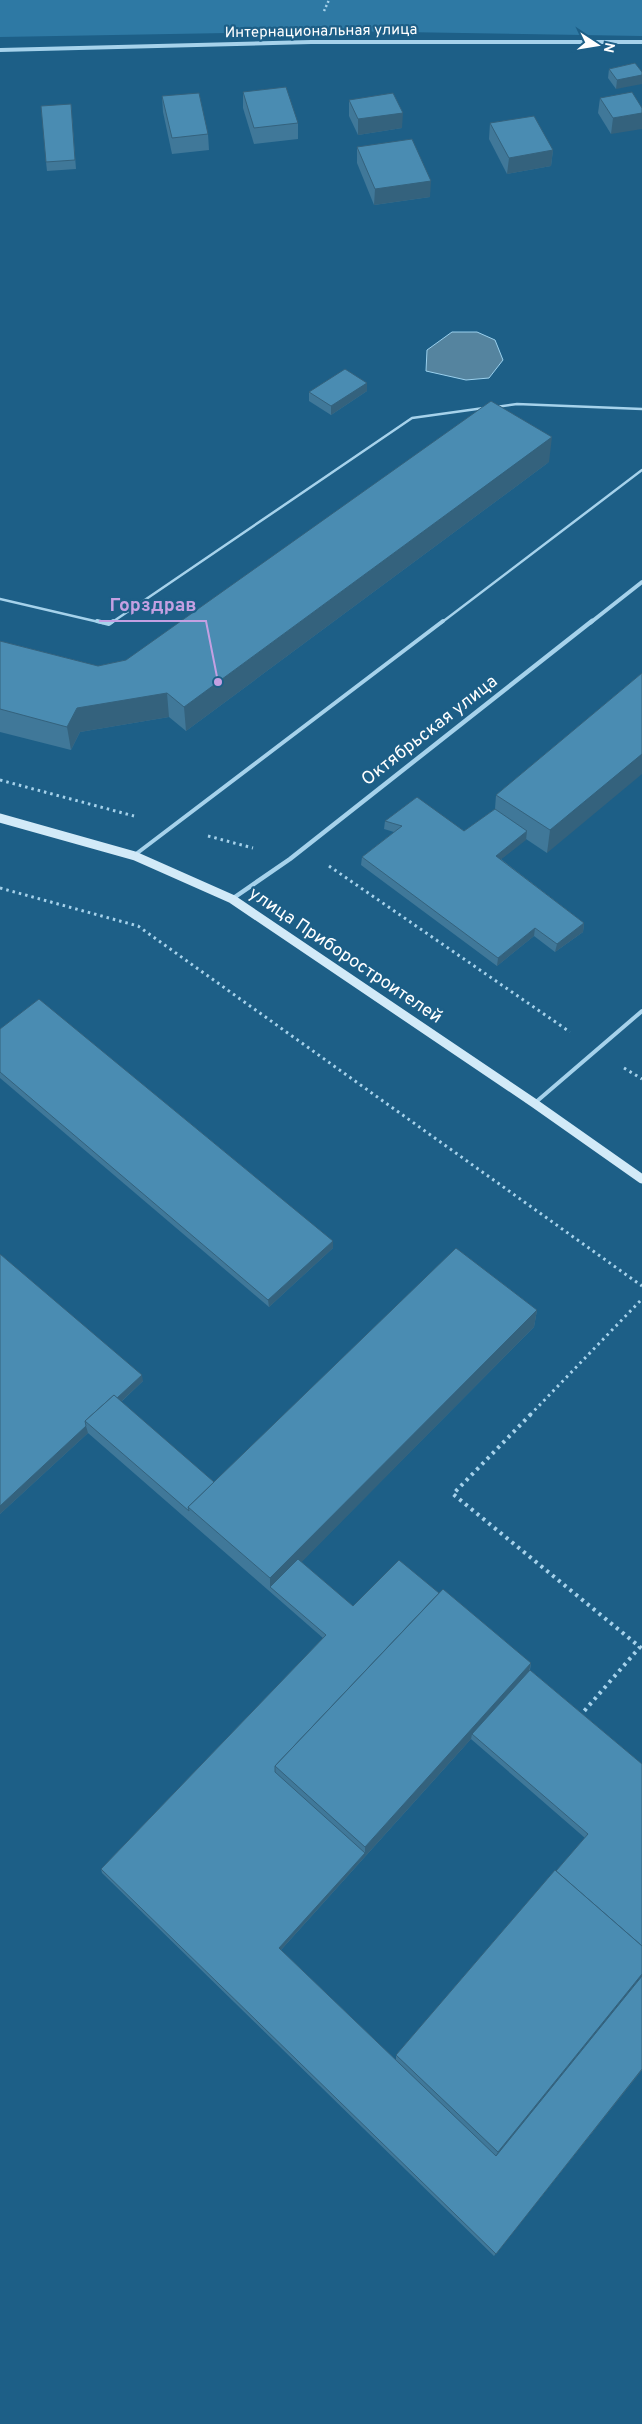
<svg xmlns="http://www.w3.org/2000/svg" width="642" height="2424" font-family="Overpass,sans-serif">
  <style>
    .green { fill: #2e79a4 }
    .water { fill: #55849f; stroke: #9ad0ed }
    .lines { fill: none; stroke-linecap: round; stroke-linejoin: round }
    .path-far2 { stroke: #a6d2eb; stroke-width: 2.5; stroke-dasharray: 2 2.5; stroke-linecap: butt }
    .path-far1 { stroke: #a6d2eb; stroke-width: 3; stroke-dasharray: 2.5 4; stroke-linecap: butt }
    .path { stroke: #a6d2eb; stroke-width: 4; stroke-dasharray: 3 4.5; stroke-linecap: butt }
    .lane-far1 { stroke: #a6d2eb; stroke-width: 2.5 }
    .lane { stroke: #a6d2eb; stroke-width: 4 }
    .street-far1 { stroke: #a6d2eb; stroke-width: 4 }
    .street { stroke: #a6d2eb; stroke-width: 4.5 }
    .secondary { stroke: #d2eaf8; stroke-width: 9 }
    .wall { fill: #407899; fill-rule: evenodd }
    .shaded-wall { fill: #34627d }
    .building { fill: #4a8cb2; stroke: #34627d }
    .labels { text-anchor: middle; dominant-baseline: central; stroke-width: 4.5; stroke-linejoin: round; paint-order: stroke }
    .far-street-label { font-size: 15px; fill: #fff; stroke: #1d5f87 }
    .street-label { font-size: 18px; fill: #fff; stroke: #1d5f87 }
    .leader { fill: none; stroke: #c4a0e2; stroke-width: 2 }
    .callout-dot { fill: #c4a0e2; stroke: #1d5f87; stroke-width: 2 }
    .callout-label { font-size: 19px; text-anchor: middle; font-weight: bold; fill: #c4a0e2; stroke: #1d5f87; stroke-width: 4.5; stroke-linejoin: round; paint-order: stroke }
  </style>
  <rect width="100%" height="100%" fill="#1d5f87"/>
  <path class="green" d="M0,0h642v36l-303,-5 -339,6z"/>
  <path class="water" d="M452,332h25l18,8 8,20 -14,18 -23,2 -40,-9 1,-21z"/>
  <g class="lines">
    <path class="path-far2" d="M324,11l5,-11"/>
    <g class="path-far1">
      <path d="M0,780l134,36"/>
      <path d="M208,836l45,12"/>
      <path d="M329,866l241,166"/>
      <path d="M0,888l138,38 504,360"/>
      <path d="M624,1068l18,11"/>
      <path d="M530,1415l112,-116"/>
    </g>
    <path class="path" d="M531,1414l-78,80 187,153 -61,70"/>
    <g class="lane-far1">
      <path d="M496,407l21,-3 125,5"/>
      <path d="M0,599l103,24"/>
      <path d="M111,623l301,-205 72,-10"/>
      <path d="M441,623l201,-153"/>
    </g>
    <g class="lane">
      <path d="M97,621l12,3 4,-3"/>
      <path d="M136,854l307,-233"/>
      <path d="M536,1102l106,-91"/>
    </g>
    <g class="street-far1">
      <path d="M0,50l311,-8h331"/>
      <path d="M590,623l52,-41"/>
    </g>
    <path class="street" d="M232,899l58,-40 302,-238"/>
    <path class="secondary" d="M0,818l135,38 97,43 302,204 108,76"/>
  </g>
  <g class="wall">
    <path d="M635,63l-19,26 -8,-11 1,-9z"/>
    <path d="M243,92l55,31v16l-44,5 -11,-36z"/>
    <path d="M162,96l46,38 1,16 -37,4 -9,-42z"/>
    <path d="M600,98l42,10 -31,26 -13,-21z"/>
    <path d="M349,100l53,28 -44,7 -9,-19z"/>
    <path d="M71,104l5,65 -29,2 -1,-9z"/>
    <path d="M490,123l63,27 -2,16 -44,8 -18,-35z"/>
    <path d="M357,147l73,50 -56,8 -17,-42z"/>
    <path d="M367,391l-36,24 -22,-14v-9z"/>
    <path d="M549,462l-363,269 -17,-14 -89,15 -9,18 -71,-18v-91l98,25 28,-6z"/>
    <path d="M642,673l-95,180 -21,-14 -25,20 83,64 -1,9 -28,20 -21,-16 -37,30 -136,-101 1,-8 32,-25 -10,-3 1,-8 79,10 31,-22 1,-14z"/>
    <path d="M0,1029l333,212v7l-64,59 -269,-229z"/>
    <path d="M0,1254l143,127 -22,21 93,80 323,-172 -3,17 -233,235 52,44 86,-13 92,70 -1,7 112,94v306l-148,186 -392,-383 -1,-4 222,-231 -235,-205 -88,81zM471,1739l114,99 -189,217v5l-115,-110z"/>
  </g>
  <g class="shaded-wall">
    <path d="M642,75v9l-26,5 1,-9z"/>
    <path d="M403,113l-1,15 -44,7v-16z"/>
    <path d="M642,113v16l-31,5 2,-16z"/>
    <path d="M553,150l-2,16 -44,8 2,-16z"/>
    <path d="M431,181l-1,16 -56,8 1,-16z"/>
    <path d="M367,383v8l-36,24v-9z"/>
    <path d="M552,437l-3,25 -363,269 -2,-24z"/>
    <path d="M167,693l2,24 -89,15 -9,18 -4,-23 10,-19z"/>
    <path d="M642,754v20l-95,79 3,-23z"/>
    <path d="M527,831l-1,9 -31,24 1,-8z"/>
    <path d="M584,923l-1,9 -28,20 2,-8z"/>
    <path d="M535,928l-1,8 -37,30 1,-8z"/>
    <path d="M333,1241v7l-64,59 -1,-7z"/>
    <path d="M537,1310l-3,17 -260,263 -4,-3v-9z"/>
    <path d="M142,1375l1,6 -50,47 -4,-4z"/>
    <path d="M86,1426l2,7 -88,81v-8z"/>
    <path d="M531,1663l-3,12 -56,59 -1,5 -192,213v-4l86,-95v-6z"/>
    <path d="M642,1974v3l-147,181 3,-6z"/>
    <path d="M642,2069v1l-148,186 2,-2z"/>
  </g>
  <g class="building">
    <path d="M635,63l7,9v3l-25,5 -8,-11z"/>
    <path d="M286,87l12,36 -44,5 -11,-36z"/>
    <path d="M632,92l10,16v5l-29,5 -13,-20z"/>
    <path d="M199,93l9,41 -36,4 -10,-42z"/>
    <path d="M393,93l10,20 -45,6 -9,-19z"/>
    <path d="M71,104l4,56 -29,2 -5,-56z"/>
    <path d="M534,116l19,34 -44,8 -19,-35z"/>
    <path d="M412,139l19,42 -56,8 -18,-42z"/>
    <path d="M345,369l22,14 -36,23 -22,-14z"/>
    <path d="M491,401l61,36 -368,270 -17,-14 -90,15 -10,19 -67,-18v-68l98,25 28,-6z"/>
    <path d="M642,673v81l-92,76 -54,-35z"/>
    <path d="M417,797l47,34 31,-22 32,22 -31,25 88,67 -27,21 -22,-16 -37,30 -136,-101 40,-31 -17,-5z"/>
    <path d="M39,999l294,242 -65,59 -268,-228v-43z"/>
    <path d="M456,1248l81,62 -267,268 -82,-71z"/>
    <path d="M0,1254l142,121 -25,23 -3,-3 -29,26 1,5 -86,80z"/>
    <path d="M114,1395l100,87 -26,25 1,4 -104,-90z"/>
    <path d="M298,1559l55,47 46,-46 40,33 -164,173v6l90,81 -86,95 217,208 146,-180v93l-146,185 -395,-385 225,-234 -56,-48z"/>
    <path d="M443,1589l88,74 -166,184 -90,-81z"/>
    <path d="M530,1670l112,94v182l-86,-75 32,-37 -116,-100z"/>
    <path d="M555,1870l87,76v28l-144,178 -102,-97z"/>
  </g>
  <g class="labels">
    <g class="far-street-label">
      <text transform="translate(321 32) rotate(-1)">Интернациональная улица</text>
    </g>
    <g class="street-label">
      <text transform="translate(430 731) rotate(-38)">Октябрьская улица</text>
      <text transform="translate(345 956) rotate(34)">улица Приборостроителей</text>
    </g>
  </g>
  <path class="leader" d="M218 682L206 621H99"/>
  <circle class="callout-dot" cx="218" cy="682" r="5"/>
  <g class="callout-label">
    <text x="153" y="611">Горздрав</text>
  </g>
  <g transform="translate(597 45) rotate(102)" stroke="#1d5f87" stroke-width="4" paint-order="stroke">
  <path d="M0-4L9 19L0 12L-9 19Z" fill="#ffffff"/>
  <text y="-8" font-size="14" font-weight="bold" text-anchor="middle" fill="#ffffff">N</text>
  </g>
</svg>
